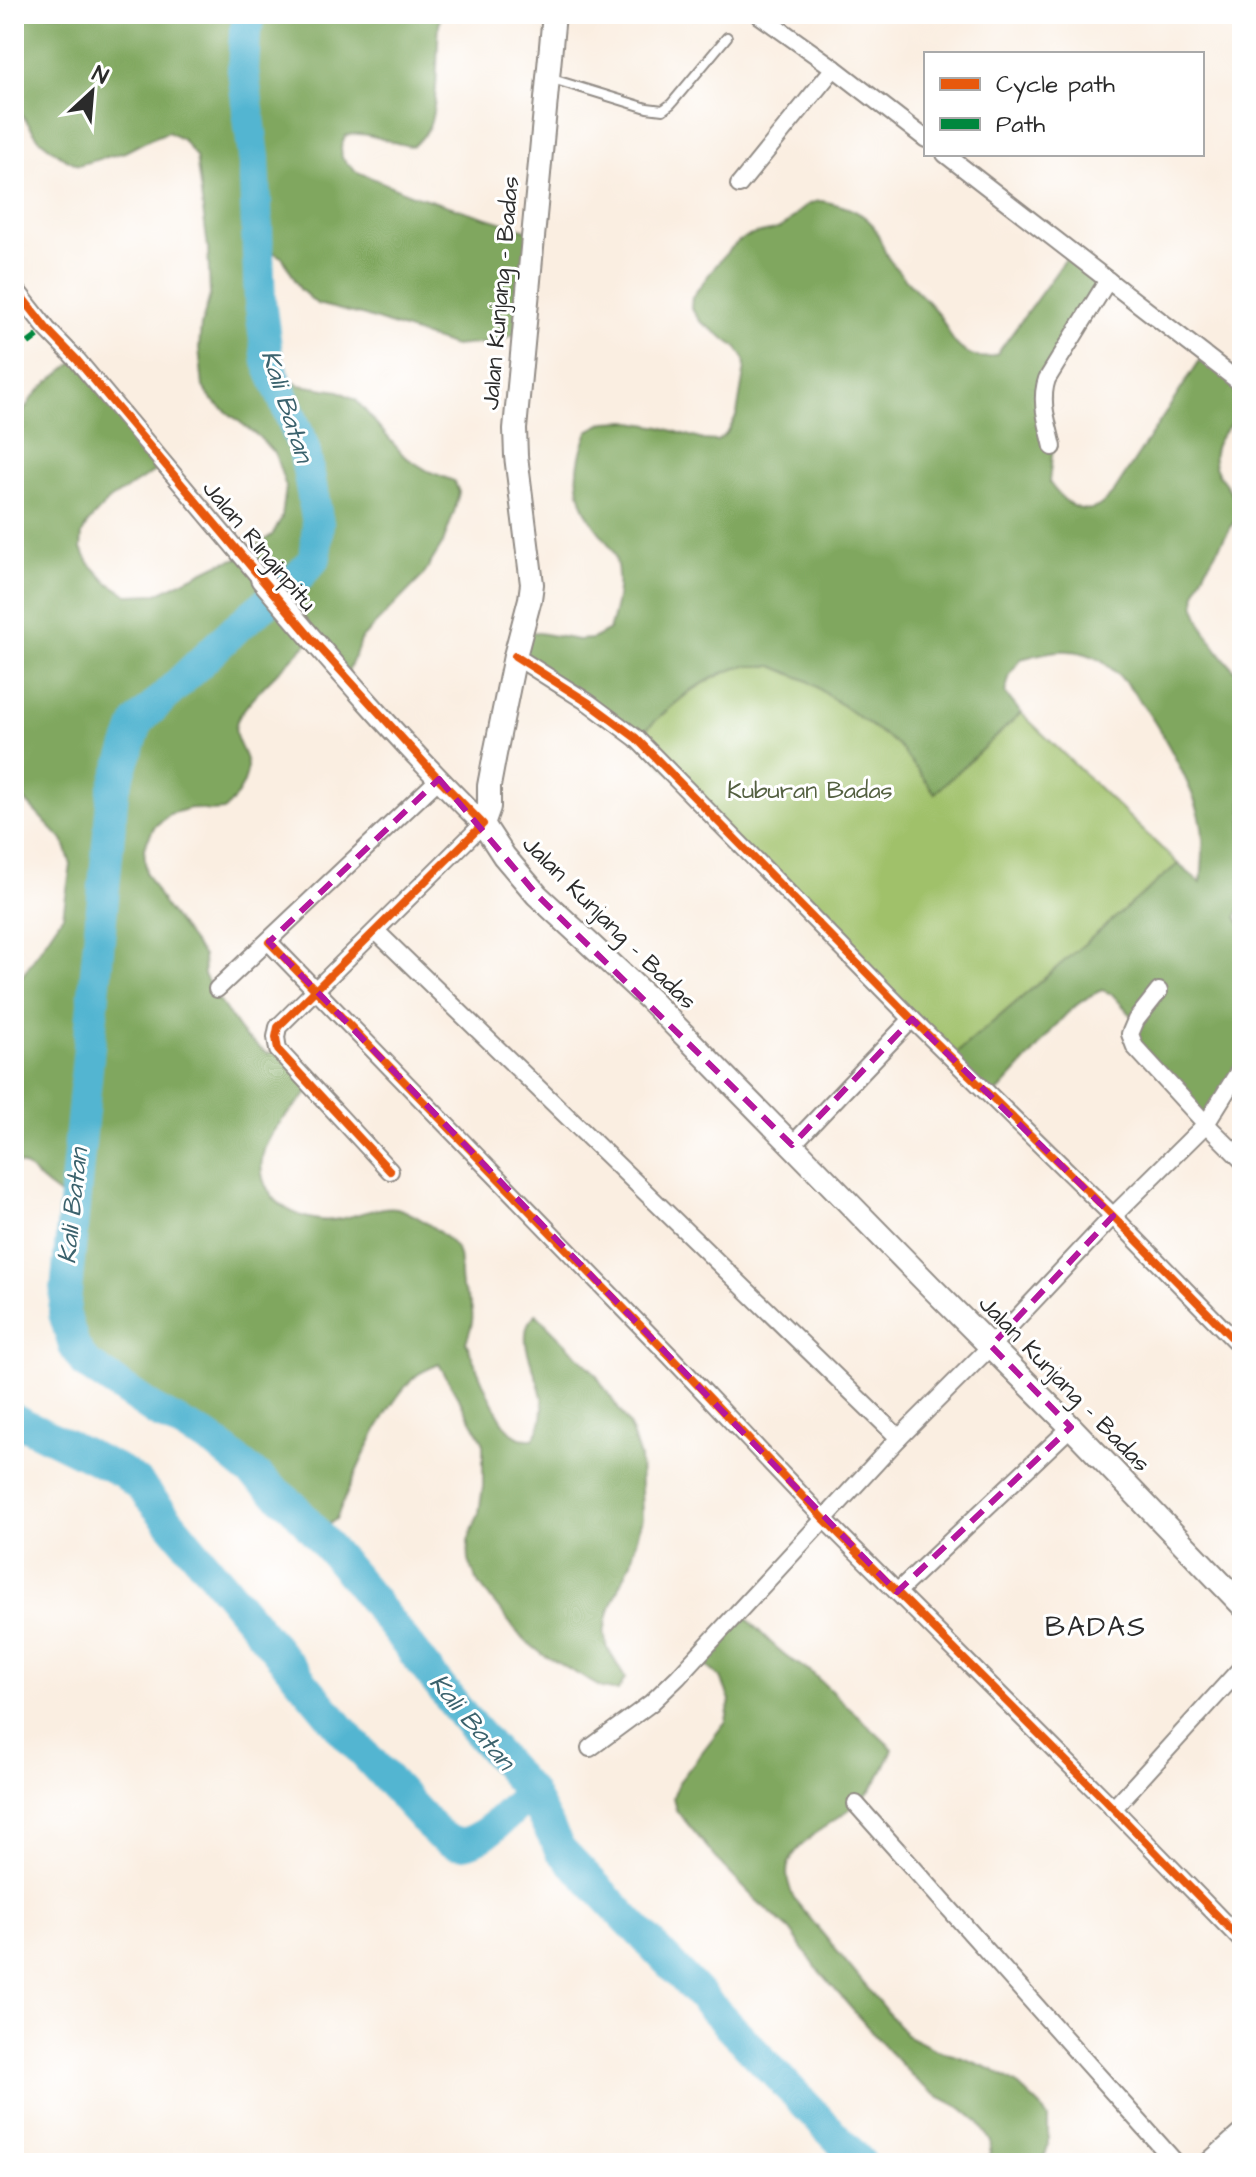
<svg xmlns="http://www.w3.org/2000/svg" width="1256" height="2177" font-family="'Architects Daughter',sans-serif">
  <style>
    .green { fill: #a0c16a; stroke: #66764a; stroke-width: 2 }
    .forest { fill: #80a75e; stroke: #566944; stroke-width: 2 }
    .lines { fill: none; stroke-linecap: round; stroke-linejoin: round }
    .river { stroke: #52b5d1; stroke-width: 32 }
    .service-casing { stroke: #928c86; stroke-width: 12 }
    .minor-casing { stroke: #928c86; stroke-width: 20 }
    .tertiary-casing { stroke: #928c86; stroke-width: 24 }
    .secondary-casing { stroke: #928c86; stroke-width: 26 }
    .primary-casing { stroke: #928c86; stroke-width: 30 }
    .service { stroke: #fff; stroke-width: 8 }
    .minor { stroke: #fff; stroke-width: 16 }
    .tertiary { stroke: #fff; stroke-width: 20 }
    .secondary { stroke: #fff; stroke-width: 22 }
    .primary { stroke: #fff; stroke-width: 26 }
    .quiet { stroke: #00873e; stroke-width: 6; stroke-dasharray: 12 6; stroke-linecap: butt }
    .cycleway-casing { stroke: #fff; stroke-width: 13 }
    .cycleway { stroke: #e8590c; stroke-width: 8 }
    .marked { fill: none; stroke: #b5179e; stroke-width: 6; stroke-dasharray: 16 10; stroke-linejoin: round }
    .labels { text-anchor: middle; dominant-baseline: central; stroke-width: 6; stroke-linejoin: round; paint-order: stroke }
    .street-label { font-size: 24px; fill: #2b2b2b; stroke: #fff }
    .park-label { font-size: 24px; fill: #546041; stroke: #fff }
    .water-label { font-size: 26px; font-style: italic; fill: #3b626d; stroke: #fff }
    .quarter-label { font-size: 28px; letter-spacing: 2px; fill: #2b2b2b; stroke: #fff }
  </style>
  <rect width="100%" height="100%" fill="#fff"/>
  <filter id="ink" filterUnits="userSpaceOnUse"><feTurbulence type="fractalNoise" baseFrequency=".0125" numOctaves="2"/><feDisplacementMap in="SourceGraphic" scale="16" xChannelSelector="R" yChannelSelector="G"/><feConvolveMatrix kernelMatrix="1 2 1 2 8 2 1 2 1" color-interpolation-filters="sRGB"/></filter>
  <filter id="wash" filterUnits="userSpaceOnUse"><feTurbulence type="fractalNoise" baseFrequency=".006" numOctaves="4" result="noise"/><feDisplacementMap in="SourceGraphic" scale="32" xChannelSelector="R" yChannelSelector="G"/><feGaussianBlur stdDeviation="1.8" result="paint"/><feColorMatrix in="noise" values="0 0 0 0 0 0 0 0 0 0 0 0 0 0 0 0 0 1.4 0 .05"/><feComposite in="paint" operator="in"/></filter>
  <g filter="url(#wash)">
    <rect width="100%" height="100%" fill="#faeee1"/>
    <path class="green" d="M743,666h30l35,15 90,64 37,48 86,-80 157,151 -227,194 -315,-320c36,-32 60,-57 107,-72z"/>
    <g class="forest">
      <path d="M14,14h426c-4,33 -1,77 -9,107 -3,11 -10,18 -18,25 -22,-1 -48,-18 -68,-10l-4,11 1,11 13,13 55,23 123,38 -9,100 -36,11 -34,3 -89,-30 -48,-12 -17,-15 -17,-31 -12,-7 -13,9c2,33 2,81 14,112l27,13 40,6 17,9 48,56 24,15 26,10 5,11 -4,17 -12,34 -21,34 -60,61 -16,39 -35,-37c-16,16 -71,65 -75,84 -3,13 6,23 10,36 5,18 -9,37 -21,50l-15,1 -19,-3 -21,6 -16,13 -10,21 2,25 18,32 39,51 1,19 14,24 26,37 24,18 10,-4 35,38c-13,14 -30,29 -41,45 -27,43 1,81 47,87 20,3 40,-8 60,-11 5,-1 12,-2 18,-1 17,5 57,30 62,47 2,9 0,21 2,30 2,6 6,11 8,16 7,14 2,28 -3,41 10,22 32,87 54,96 4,1 9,1 13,1 30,-42 -18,-81 -5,-115 2,-4 5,-7 8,-10l58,58 35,53 11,33 2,60 -11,44 -22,49 -5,22 4,16 17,29 -7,13 -16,-3 -60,-34 -21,-17 -44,-56 -8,-20 -1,-20 11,-28 4,-26v-46l-44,-77c-8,4 -17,7 -23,12 -33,29 -63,102 -80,143l-12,9 -10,3 -21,-25 -79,-64 -57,-30 -72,-49 -11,-18 -10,-32 1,-27 10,-76c-9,-12 -19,-17 -30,-26 -11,-9 -16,-19 -31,-22v-105l6,-13v-19l-6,-10v-27l49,-73 8,-50 -7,-23 -50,-53v-336c2,-11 3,-22 6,-32 7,-27 36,-44 57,-61l87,105 -56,36 -21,23 -5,10 -1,15 9,15 17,18 21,13 29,-1 61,-30 24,-7 31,-23 9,-17 4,-30 -11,-33 -16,-17 -47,-37 -9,-13 -4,-39 2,-22 9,-31 -2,-47 -12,-91 -13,-17 -15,-8 -18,7 -25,13 -47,13 -17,-9 -22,-17 -25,-36z"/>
      <path d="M821,201c17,3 38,8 50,22 8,9 10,22 16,33 13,21 33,36 49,55 7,8 10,17 15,26 9,16 30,26 46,17l74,-102 37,28 -61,99 6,68 -4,35c10,15 30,36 50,24 6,-4 11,-10 15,-14l90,-138 38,30v28c-8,9 -19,19 -24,29 -18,34 25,47 19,75 -10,21 -37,56 -41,77 -6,27 28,67 46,85v226l-5,13 5,9v151l-36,47 -71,-77 1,-27 -24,-26 -10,-4c-32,14 -45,34 -66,60 -14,16 -29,32 -44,48l-41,-40 227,-194 23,19c2,-24 5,-50 -3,-73 -13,-41 -68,-145 -112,-156 -24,-7 -42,-1 -65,5l-11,16 -5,18 16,20 -86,80 -37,-48 -90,-64 -35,-15h-30l-23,8 -31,17 -53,47 -121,-82 7,-26 56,10 14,-1 17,-9c8,-25 13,-48 6,-74 -3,-10 -14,-21 -21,-31 -22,-32 -20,-58 -6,-94l17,-9 22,-1 34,6 42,13 14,1 11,-9 9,-18 8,-47 -1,-9 -8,-11 -36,-26 -9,-13 1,-11c12,-15 35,-49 50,-58 13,-8 30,-5 43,-14 13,-10 18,-23 36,-24z"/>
      <path d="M740,1611c21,22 42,46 70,60l83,78c-10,23 -18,40 -38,56 -19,16 -57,35 -66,58 -5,12 1,25 5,36l112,136 28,14 32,10 27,11 26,16 22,21 7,12v26l-5,18h-54l2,-21 -11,-19 -18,-15 -28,-14 -16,-12 -34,-36 -66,-76 -28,-40 -34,-30 -33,-34 -47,-56 -3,-13 6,-15 47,-61 4,-21 -9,-22 -25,-21z"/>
    </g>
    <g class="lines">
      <g class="river">
        <path d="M251,14l-6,17 -2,39 11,87 6,144 8,61 36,86 14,75 -3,35 -15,17 -66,55 -96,92 -25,69 -49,522 10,33 11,17 72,49 57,30 79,64 62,72 109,139 66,75 30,57 301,314"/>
        <path d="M14,1419l110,54 16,13 204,246 95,103c6,3 12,8 18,8 24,3 56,-35 73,-51"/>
      </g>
    </g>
  </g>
  <g filter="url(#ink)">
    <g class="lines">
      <defs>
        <path id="service" d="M549,78l98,30 16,2 8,-6 56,-67"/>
        <g id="minor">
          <path d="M758,14l76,54 92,71"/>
          <path d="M945,154l297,230"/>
          <path d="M739,185l95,-117"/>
          <path d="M14,287l33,42 30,31 184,219"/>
          <path d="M1053,447c-5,-23 -14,-45 -6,-68l61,-99"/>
          <path d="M515,656l74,47 47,35 276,281 201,197 129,132"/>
          <path d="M376,931l523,507"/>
          <path d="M269,942l401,414 155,164 279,279 138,142"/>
          <path d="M217,989l222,-210"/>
          <path d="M1159,991l-23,29 -6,14 5,13 71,77 36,-58"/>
          <path d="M792,1145l120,-126"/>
          <path d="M390,1171l-112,-121 -2,-13 2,-10 205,-203"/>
          <path d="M897,1592l174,-165"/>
          <path d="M590,1748l61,-45 27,-26 221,-239 92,-92 122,-130 93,-92 36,36"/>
          <path d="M856,1804l320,359"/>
          <path d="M1113,1809l129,-142"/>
        </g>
        <path id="tertiary" d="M261,579c71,84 144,168 222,245"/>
        <path id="secondary" d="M554,14l-39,415 1,27 16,128 -2,15 -15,57 -20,98 -6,32v21l-6,17 21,32 33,39 112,104 281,287 141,141 171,178"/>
        <path id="primary" d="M1214,2163l28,-25"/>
      </defs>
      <use href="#service" class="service-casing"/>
      <use href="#minor" class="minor-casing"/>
      <use href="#tertiary" class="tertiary-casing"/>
      <use href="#secondary" class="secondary-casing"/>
      <use href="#primary" class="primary-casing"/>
      <use href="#service" class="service"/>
      <use href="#minor" class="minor"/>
      <use href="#tertiary" class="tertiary"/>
      <use href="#secondary" class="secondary"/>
      <use href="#primary" class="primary"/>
      <path class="quiet" d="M14,354l33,-25"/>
      <defs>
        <g id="cycleway">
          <path d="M14,287l33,42 30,31 235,279 127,140 44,45 -205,203 -2,10 2,13 112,121"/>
          <path d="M515,656l74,47 47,35 276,281 201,197 129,132"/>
          <path d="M269,942l401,414 155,164 279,279 138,142"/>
        </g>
      </defs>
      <use href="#cycleway" class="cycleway-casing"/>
      <use href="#cycleway" class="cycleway"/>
    </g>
  </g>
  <path class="marked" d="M439,779l98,116 255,250 120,-126 201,197 -122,130 80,81 -174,165 -628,-650z"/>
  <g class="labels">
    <g class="street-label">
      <text transform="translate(501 293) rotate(-85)">Jalan Kunjang - Badas</text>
      <text transform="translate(259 546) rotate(50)">Jalan RInginpitu</text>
      <text transform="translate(609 923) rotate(45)">Jalan Kunjang - Badas</text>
      <text transform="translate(1064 1384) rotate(46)">Jalan Kunjang - Badas</text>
    </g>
    <g class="park-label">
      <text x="810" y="791">Kuburan Badas</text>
    </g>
    <g class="water-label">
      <text transform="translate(287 406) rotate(72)">Kali Batan</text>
      <text transform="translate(73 1206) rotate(-84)">Kali Batan</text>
      <text transform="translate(472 1722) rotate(50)">Kali Batan</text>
    </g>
    <g class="quarter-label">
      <text x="1096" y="1627">BADAS</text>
    </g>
  </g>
  <rect width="1256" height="2177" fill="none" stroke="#fff" stroke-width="48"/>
  <rect x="924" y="52" width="280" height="104" fill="#ffffff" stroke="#aaaaaa" stroke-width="2"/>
  <rect x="940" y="78" width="40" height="12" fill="#e8590c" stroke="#aaaaaa" stroke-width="2"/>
  <text x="996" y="92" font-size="24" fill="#2b2b2b">Cycle path</text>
  <rect x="940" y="118" width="40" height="12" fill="#00873e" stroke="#aaaaaa" stroke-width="2"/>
  <text x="996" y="132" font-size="24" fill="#2b2b2b">Path</text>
  <g transform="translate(92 92) rotate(26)" stroke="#ffffff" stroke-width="6" paint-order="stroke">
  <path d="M0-6L14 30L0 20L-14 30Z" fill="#2b2b2b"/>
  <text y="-12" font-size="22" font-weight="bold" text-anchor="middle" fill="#2b2b2b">N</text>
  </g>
</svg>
